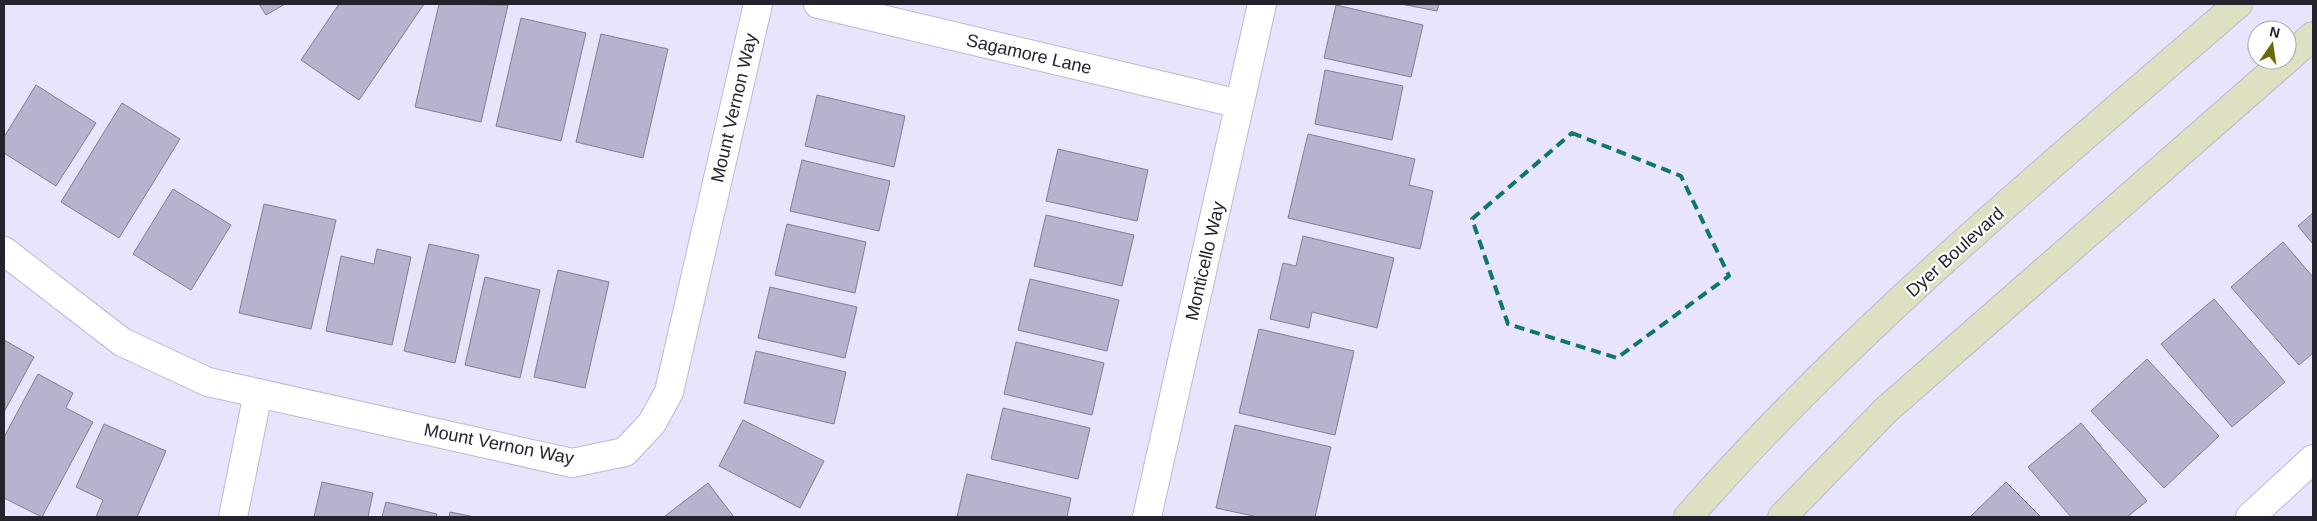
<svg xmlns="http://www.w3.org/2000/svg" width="2317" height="521" font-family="Arial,sans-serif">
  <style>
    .building { fill: #b7b2cd; stroke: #827d96 }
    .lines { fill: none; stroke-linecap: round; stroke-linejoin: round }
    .street-casing { stroke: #beb8d4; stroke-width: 30 }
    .secondary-casing { stroke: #beb8d4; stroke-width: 30 }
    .street { stroke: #fff; stroke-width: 28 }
    .secondary { stroke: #dfdfc1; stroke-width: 28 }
    .marked { fill: none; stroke: #0f766e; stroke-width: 4; stroke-dasharray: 10 6; stroke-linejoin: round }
    .labels { text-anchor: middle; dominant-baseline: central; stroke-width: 4.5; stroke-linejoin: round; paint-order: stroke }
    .street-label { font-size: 18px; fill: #25222d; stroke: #fff }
  </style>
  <rect width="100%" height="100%" fill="#e8e4fb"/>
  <g class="building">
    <path d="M259,4h26l-19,11z"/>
    <path d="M339,4h85l-65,96 -58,-40z"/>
    <path d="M439,4l69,1 -27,117 -66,-15z"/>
    <path d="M1401,4h38l-2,7z"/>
    <path d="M1336,5l87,20 -12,52 -87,-19z"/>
    <path d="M521,18l65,15 -25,108 -65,-15z"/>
    <path d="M601,34l67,15 -25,109 -67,-16z"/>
    <path d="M1325,70l78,16 -11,54 -77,-16z"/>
    <path d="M36,85l60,38 -40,63 -52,-33v-16z"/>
    <path d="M817,95l88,21 -11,51 -89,-21z"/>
    <path d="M122,103l58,36 -61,99 -58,-36z"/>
    <path d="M1308,134l107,25 -6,26 24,6 -13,58 -132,-31z"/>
    <path d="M1058,149l90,21 -11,51 -91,-20z"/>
    <path d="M802,160l88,21 -11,50 -89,-20z"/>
    <path d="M173,189l58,36 -40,65 -58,-36z"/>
    <path d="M264,204l72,16 -25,109 -72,-16z"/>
    <path d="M2313,213v31l-15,-18z"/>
    <path d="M1046,215l88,20 -12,51 -88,-20z"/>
    <path d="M787,224l79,18 -11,51 -80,-18z"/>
    <path d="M1303,236l91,22 -17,70 -65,-16 -3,16 -39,-9 13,-56 13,3z"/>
    <path d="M2283,242l30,35v76l-14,12 -68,-78z"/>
    <path d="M429,244l50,11 -24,108 -51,-12z"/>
    <path d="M377,249l34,8 -19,88 -66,-14 15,-75 33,8z"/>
    <path d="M558,270l51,12 -24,106 -51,-11z"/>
    <path d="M485,277l55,13 -20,88 -55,-13z"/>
    <path d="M1030,279l89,21 -12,51 -89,-21z"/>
    <path d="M770,287l87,20 -12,51 -87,-20z"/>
    <path d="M2214,299l71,83 -53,45 -71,-83z"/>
    <path d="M1259,329l95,22 -19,84 -96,-22z"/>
    <path d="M4,340l30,17 -30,55z"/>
    <path d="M1016,342l88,21 -12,52 -88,-21z"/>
    <path d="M756,351l90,21 -12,52 -90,-21z"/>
    <path d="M2147,359l72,77 -55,52 -73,-77z"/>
    <path d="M38,374l35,19 -7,15 27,14 -51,95 -38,-19v-61z"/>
    <path d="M1003,408l87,20 -12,51 -87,-20z"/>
    <path d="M743,420l81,41 -24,47 -81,-42z"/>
    <path d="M2081,423l66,78 -20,16h-56l-43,-50z"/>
    <path d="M104,424l62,27 -29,66h-41l7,-17 -27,-13z"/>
    <path d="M1235,425l96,22 -16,70h-57l-42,-9z"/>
    <path d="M967,474l104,24 -4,19h-110z"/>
    <path d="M322,482l51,11 -5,24h-54z"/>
    <path d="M2006,482l35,35h-71z"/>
    <path d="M708,483l26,34h-68l-1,-1z"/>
    <path d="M386,502l51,12 -1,3h-54z"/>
    <path d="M450,512l25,5h-26z"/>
  </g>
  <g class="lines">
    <defs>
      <g id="street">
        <path d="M818,4l422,100"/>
        <path d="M4,251l118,91 86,40 364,81 53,-11 27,-29 17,-31 89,-388"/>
        <path d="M233,517l25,-124"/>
        <path d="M1147,517l115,-513"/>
        <path d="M2250,517l63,-58"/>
      </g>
      <g id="secondary">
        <path d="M2287,59l26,-23"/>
        <path d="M1688,517c165,-189 361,-349 550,-513"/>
        <path d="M1782,517l104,-107 400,-350"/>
      </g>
    </defs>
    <use href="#street" class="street-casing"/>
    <use href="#secondary" class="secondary-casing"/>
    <use href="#street" class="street"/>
    <use href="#secondary" class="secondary"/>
  </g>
  <path class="marked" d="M1572,133l109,43 48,100 -112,82 -109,-34 -36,-105z"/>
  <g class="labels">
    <g class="street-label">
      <text transform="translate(1029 54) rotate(13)">Sagamore Lane</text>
      <text transform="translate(734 108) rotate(-77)">Mount Vernon Way</text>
      <text transform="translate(1955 252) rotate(-42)">Dyer Boulevard</text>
      <text transform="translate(1205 261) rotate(-77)">Monticello Way</text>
      <text transform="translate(499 444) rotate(11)">Mount Vernon Way</text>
    </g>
  </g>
  <rect width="2317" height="521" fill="none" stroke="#25222d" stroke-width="10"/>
  <g transform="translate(2272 45) rotate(13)"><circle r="24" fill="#ffffff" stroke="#a8a7ab"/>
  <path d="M0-4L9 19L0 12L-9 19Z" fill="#6c6a07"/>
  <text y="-8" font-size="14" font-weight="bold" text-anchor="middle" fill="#25222d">N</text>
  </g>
</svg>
